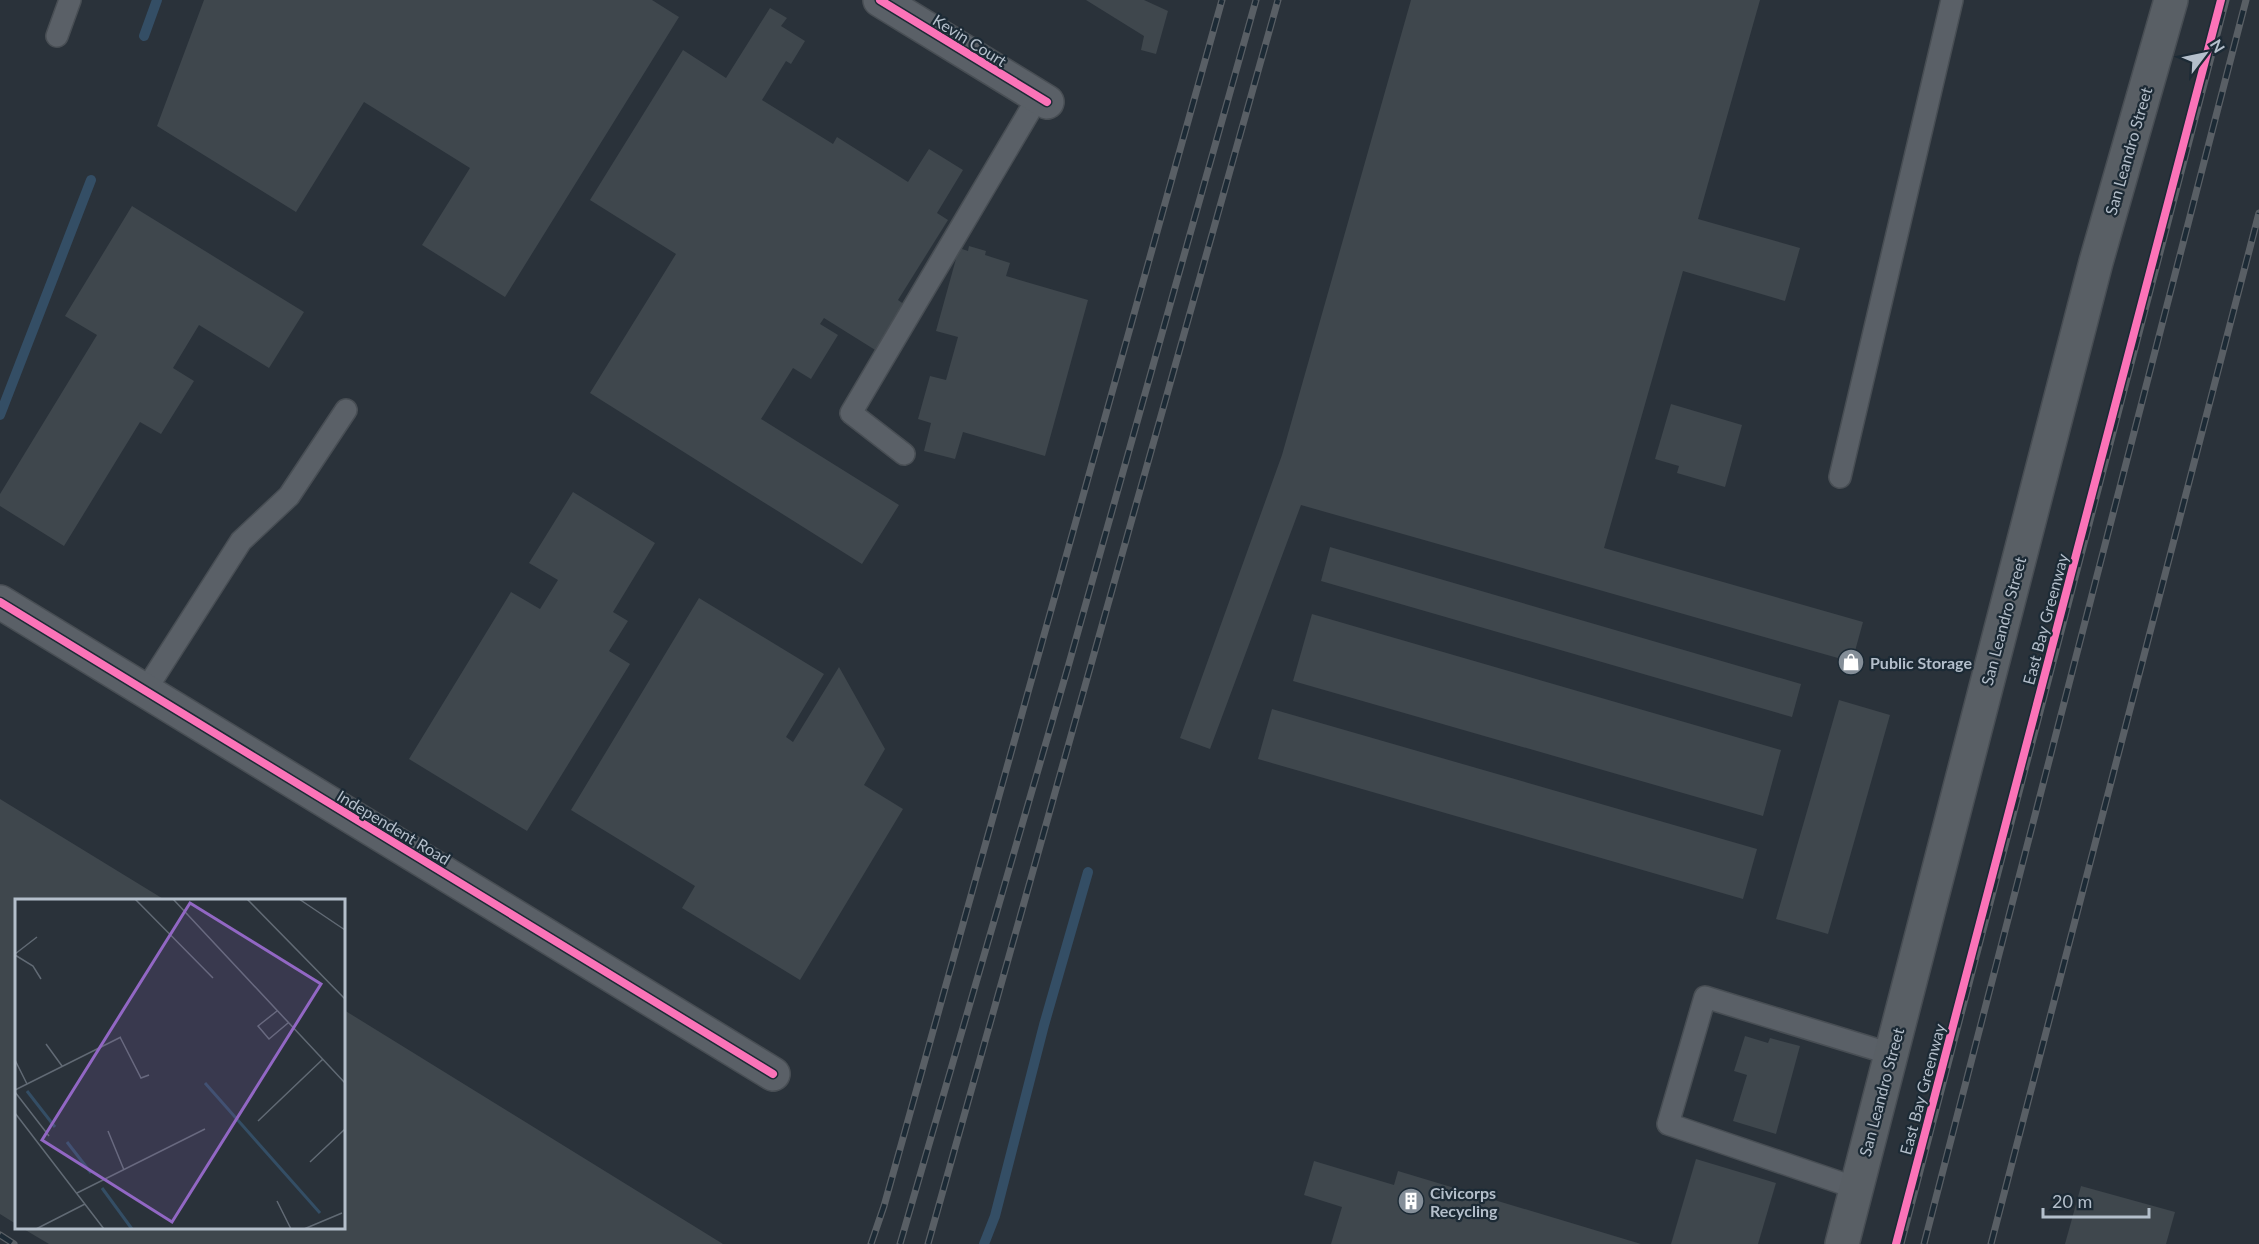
<svg xmlns="http://www.w3.org/2000/svg" width="2259" height="1244" font-family="Lato,sans-serif">
  <style>
    .lines { fill: none; stroke-linecap: round; stroke-linejoin: round }
    .stream { stroke: #344e65; stroke-width: 10 }
    .building { fill: #3f474d }
    .lane-casing { stroke: #484e54; stroke-width: 24 }
    .street-casing { stroke: #484e54; stroke-width: 36 }
    .secondary-casing { stroke: #484e54; stroke-width: 36 }
    .lane { stroke: #5a6067; stroke-width: 21 }
    .street { stroke: #5a6067; stroke-width: 33 }
    .secondary { stroke: #595f65; stroke-width: 33 }
    .rail-casing { stroke: #595f65; stroke-width: 7 }
    .rail { stroke: #1c2a35; stroke-width: 4.5; stroke-dasharray: 14; stroke-linecap: butt }
    .cycleway-casing { stroke: #1c2a35; stroke-width: 11 }
    .cycleway { stroke: #fb73b8; stroke-width: 8 }
    .labels { text-anchor: middle; dominant-baseline: central; stroke-width: 4.5; stroke-linejoin: round; paint-order: stroke }
    .street-label { font-size: 16px; fill: #b4bfcb; stroke: #1c2a35 }
    .poi-label { font-size: 16px; font-weight: bold; fill: #b4bfcb; stroke: #1c2a35; text-anchor: start }
    .inset-river { fill: none; stroke: #344e65; stroke-width: 3 }
    .inset-road { fill: none; stroke: #616a74; stroke-width: 1.5 }
    .view { fill: #9267c4; fill-opacity: 0.15; stroke: #9267c4; stroke-width: 3 }
    .inset-edge { fill: none; stroke: #b4bfcb; stroke-width: 3 }
  </style>
  <rect width="100%" height="100%" fill="#2a323a"/>
  <g class="lines">
    <g class="stream">
      <path d="M144,36l13,-36"/>
      <path d="M0,415l91,-235"/>
      <path d="M984,1244l11,-28 49,-191 44,-153"/>
    </g>
  </g>
  <g class="building">
    <path d="M204,0h448l27,17 -174,280 -83,-52 48,-77 -106,-66 -68,110 -139,-86z"/>
    <path d="M1086,0h58l24,11 -12,43 -15,-4 3,-14z"/>
    <path d="M1411,0h349l-62,219 102,29 -15,53 -102,-30 -79,277 259,74 -11,40 -551,-157 -91,244 -30,-11 102,-283z"/>
    <path d="M770,8l17,10 -6,8 24,15 -14,23 -5,-3 -24,39 71,44 4,-7 71,45 21,-33 34,21 -26,43 11,7 -50,80 10,7 -28,46 -56,-35 -4,6 18,11 -27,44 -18,-11 -32,51 138,86 -37,59 -272,-171 86,-139 -86,-54 93,-150 43,28z"/>
    <path d="M132,206l172,106 -35,56 -70,-43 -26,43 21,13 -33,53 -21,-12 -76,124 -64,-40v-12l97,-159 -32,-19z"/>
    <path d="M969,246l17,5 -1,4 25,8 -4,13 82,24 -43,156 -82,-24 -8,27 -31,-8 7,-28 -13,-4 12,-43 16,4 12,-43 -22,-6 23,-83 9,3z"/>
    <path d="M1671,404l71,21 -17,62 -48,-14 2,-7 -24,-7z"/>
    <path d="M573,492l82,51 -42,69 15,9 -19,30 21,13 -103,167 -118,-72 102,-167 29,17 18,-29 -29,-17z"/>
    <path d="M1330,547l471,137 -9,33 -471,-136z"/>
    <path d="M699,598l125,76 -38,63 7,5 46,-75 46,82 -21,36 39,24 -103,171 -118,-72 13,-22 -124,-76z"/>
    <path d="M1312,614l469,136 -18,66 -470,-135z"/>
    <path d="M1839,700l51,15 -62,219 -52,-15z"/>
    <path d="M1272,709l485,140 -14,50 -485,-140z"/>
    <path d="M0,799l165,101h-149v324l-16,-10z"/>
    <path d="M344,1010l379,234h-674l-27,-16h322z"/>
    <path d="M1745,1036l23,7 2,-5 30,8 -24,88 -43,-13 14,-46 -13,-4z"/>
    <path d="M1696,1159l80,24 -18,61h-87z"/>
    <path d="M1314,1161l80,24 4,-14 243,73h-310l11,-37 -38,-12z"/>
    <path d="M2081,1186l94,26 -9,32h-101z"/>
  </g>
  <g class="lines">
    <defs>
      <g id="lane">
        <path d="M57,36l13,-36"/>
        <path d="M904,454l-53,-41 187,-316"/>
        <path d="M1840,477l112,-477"/>
        <path d="M145,691l96,-150 48,-45 57,-86"/>
        <path d="M1856,1188l-188,-64 37,-127 186,57"/>
      </g>
      <g id="street">
        <path d="M880,0l167,102"/>
        <path d="M0,602l773,472"/>
      </g>
      <path id="secondary" d="M1842,1244l254,-982 75,-262"/>
    </defs>
    <use href="#lane" class="lane-casing"/>
    <use href="#street" class="street-casing"/>
    <use href="#secondary" class="secondary-casing"/>
    <use href="#lane" class="lane"/>
    <use href="#street" class="street"/>
    <use href="#secondary" class="secondary"/>
    <defs>
      <g id="rail">
        <path d="M0,1235l14,9"/>
        <path d="M871,1244l13,-38 338,-1206"/>
        <path d="M900,1244l168,-577 188,-667"/>
        <path d="M928,1244l350,-1244"/>
        <path d="M1901,1244l325,-1244"/>
        <path d="M1924,1244l322,-1244"/>
        <path d="M1991,1244l268,-1031"/>
      </g>
    </defs>
    <use href="#rail" class="rail-casing"/>
    <use href="#rail" class="rail"/>
    <defs>
      <g id="cycleway">
        <path d="M880,0l167,102"/>
        <path d="M0,602l773,472"/>
        <path d="M1896,1244l325,-1244"/>
      </g>
    </defs>
    <use href="#cycleway" class="cycleway-casing"/>
    <use href="#cycleway" class="cycleway"/>
  </g>
  <defs>
    <symbol id="shop-disc" viewBox="-11 -11 22 22"><circle r="9.5" fill="#848e98" stroke="#1c2a35"/><path d="M-5-2.5h2.3a2.7 3.5 0 0 1 5.4 0H5L5.5 6h-11ZM-1.5-2.5h3a1.5 2.3 0 0 0-3 0Z" fill="#fff"/></symbol>
    <symbol id="building-disc" viewBox="-11 -11 22 22"><circle r="9.5" fill="#848e98" stroke="#1c2a35"/><path d="M-4-6H4V6H1V3H-1V6H-4ZM-2.5-4.3h1.7v1.8h-1.7ZM.8-4.3h1.7v1.8H.8ZM-2.5-1h1.7V.8h-1.7ZM.8-1h1.7V.8H.8Z" fill="#fff"/></symbol>
  </defs>
  <g fill-rule="evenodd">
    <use href="#shop-disc" x="1836" y="647" width="30" height="30"/>
    <use href="#building-disc" x="1396" y="1186" width="30" height="30"/>
  </g>
  <g class="labels">
    <g class="street-label">
      <text transform="translate(970 40) rotate(32)">Kevin Court</text>
      <text transform="translate(2128 151) rotate(-74)">San Leandro Street</text>
      <text transform="translate(2045 619) rotate(-75)">East Bay Greenway</text>
      <text transform="translate(2003 621) rotate(-75)">San Leandro Street</text>
      <text transform="translate(394 827) rotate(31)">Independent Road</text>
      <text transform="translate(1922 1089) rotate(-75)">East Bay Greenway</text>
      <text transform="translate(1881 1092) rotate(-75)">San Leandro Street</text>
    </g>
    <g class="poi-label">
      <text x="1870" y="662">Public Storage</text>
      <text x="1430" y="1192">Civicorps<tspan x="1430" dy="18">Recycling</tspan></text>
    </g>
  </g>
  <g transform="translate(15 899)">
    <rect width="330" height="330" fill="#2a323a"/>
    <path class="inset-river" d="M190,184l115,130M12,192l28,36M52,243l24,31M87,289l30,41"/>
    <path class="inset-road" d="M120,0l78,79M158,0l172,184M232,0l98,100M284,0l46,31M0,55l22,-17M0,56l18,11 8,13M262,112l-19,15 11,13 19,-16M105,138l21,41 8,-3M31,145l16,22M0,161l12,24M0,191l106,-53M0,193l34,44M0,214l89,116M243,222l65,-62M93,232l16,39M295,263l35,-33M62,294l128,-64M262,302l14,28M21,330l49,-25M289,330l38,-16"/>
    <path class="view" d="M175,4l131,81 -149,238 -130,-82z"/>
    <rect width="330" height="330" class="inset-edge"/>
  </g>
  <g transform="translate(2205 54) rotate(58)" stroke="#1c2a35" stroke-width="4.5" paint-order="stroke">
  <path d="M0-4.5L10 22L0 15L-10 22Z" fill="#b4bfcb"/>
  <text y="-9" font-size="16" font-weight="bold" text-anchor="middle" fill="#b4bfcb">N</text>
  </g>
  <path d="M2043 1208v9h106v-9" fill="none" stroke="#b4bfcb" stroke-width="3"/>
  <text x="2052" y="1208" font-size="18" fill="#b4bfcb" stroke="#1c2a35" stroke-width="4.5" paint-order="stroke">20 m</text>
</svg>
